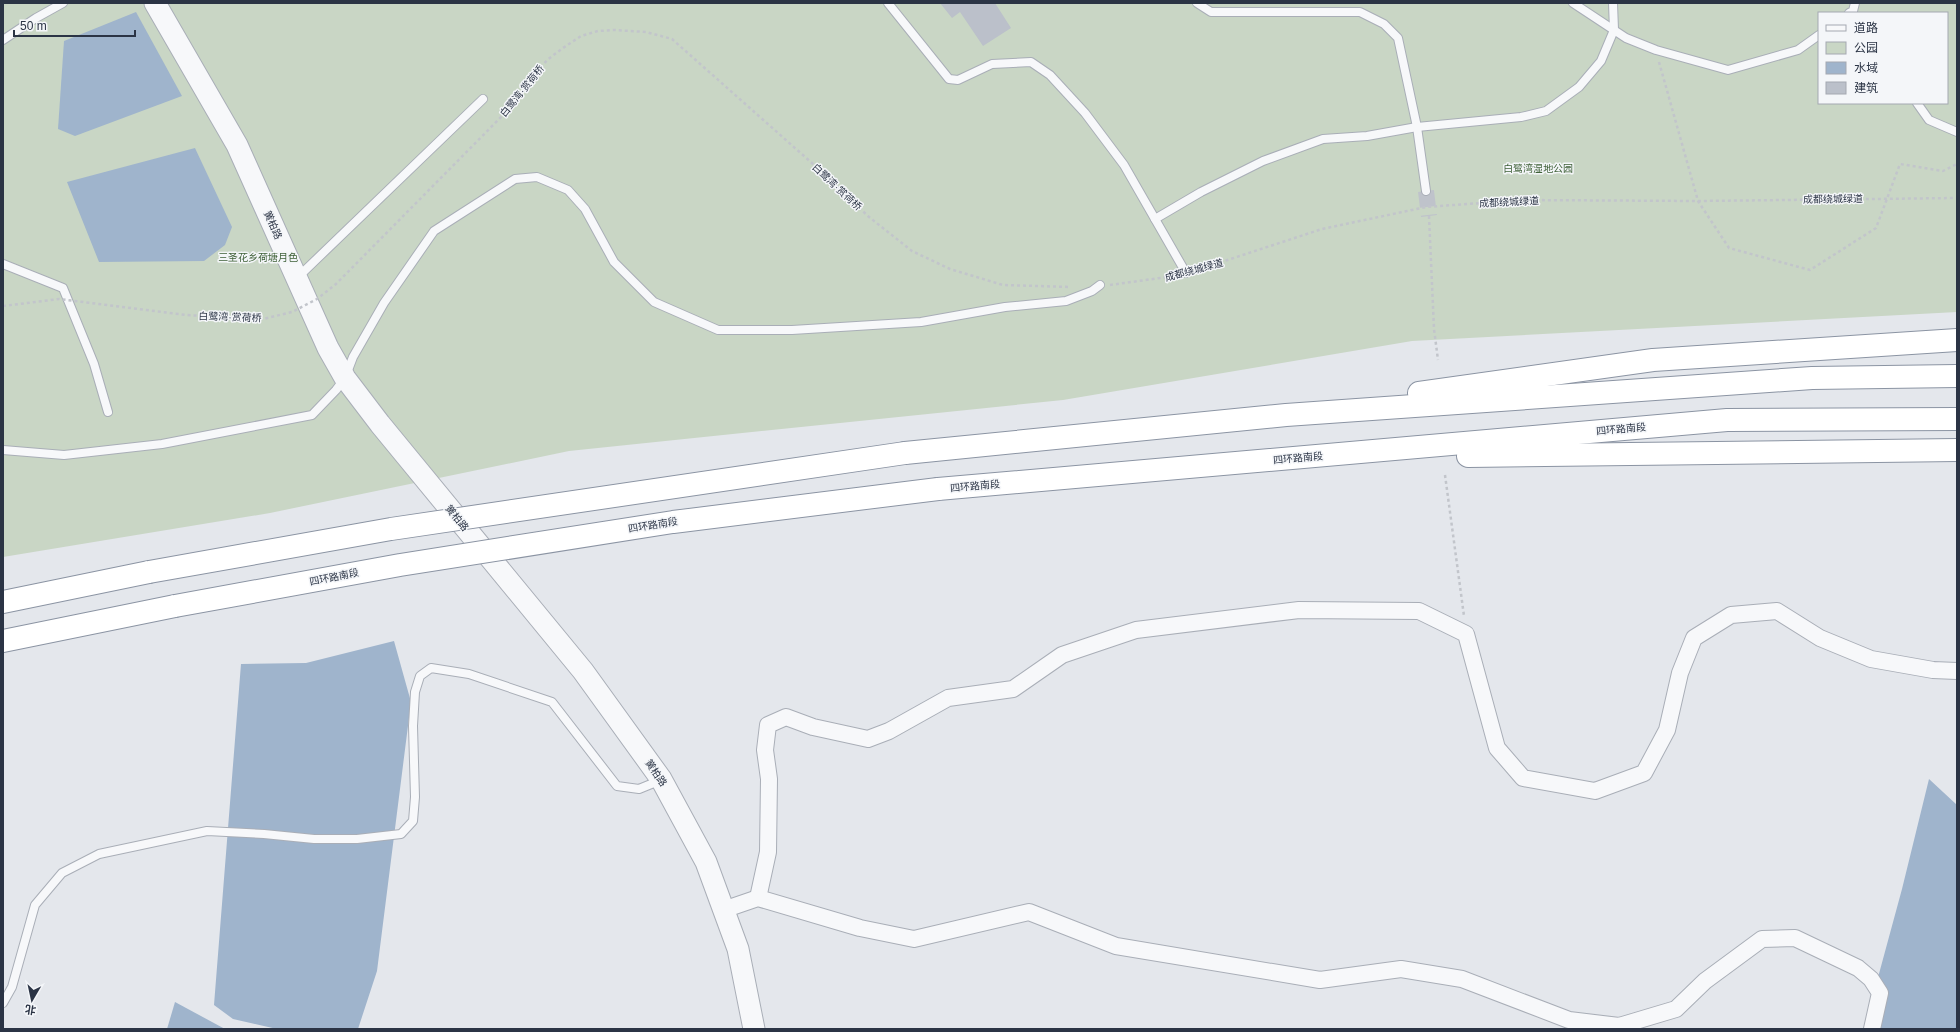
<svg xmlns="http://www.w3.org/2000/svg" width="1960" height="1032" font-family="Arial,'Noto Sans SC',sans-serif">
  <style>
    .green { fill: #c9d6c5; fill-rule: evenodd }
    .water { fill: #9fb4cc }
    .building { fill: #bbc0ca }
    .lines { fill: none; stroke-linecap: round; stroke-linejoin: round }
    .minor-tunnel { stroke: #bfc3cb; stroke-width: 16; stroke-dasharray: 16 8; stroke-linecap: butt }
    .service-casing { stroke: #a9aeb7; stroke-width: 10 }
    .minor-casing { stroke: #a9aeb7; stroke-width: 18 }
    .tertiary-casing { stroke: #a9aeb7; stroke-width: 23 }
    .motorway-casing { stroke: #8b94a3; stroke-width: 24 }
    .path { stroke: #c2c5cb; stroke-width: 2.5; stroke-dasharray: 3 3; stroke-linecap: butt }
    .service { stroke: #f7f8fa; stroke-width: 8 }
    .minor { stroke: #f7f8fa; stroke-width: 16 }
    .tertiary { stroke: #f7f8fa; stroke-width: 21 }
    .motorway { stroke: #fff; stroke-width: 22 }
    .motorway-bridge-casing { stroke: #8b94a3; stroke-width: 24; stroke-linecap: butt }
    .path-bridge { stroke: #c2c5cb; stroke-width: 2.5; stroke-dasharray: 3 3; stroke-linecap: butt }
    .motorway-bridge { stroke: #fff; stroke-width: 22 }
    .labels { text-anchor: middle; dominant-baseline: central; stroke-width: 3; stroke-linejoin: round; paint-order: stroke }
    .street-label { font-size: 10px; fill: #2b3445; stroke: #f4f6f9 }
    .park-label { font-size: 10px; fill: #3f6138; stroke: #f4f6f9 }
  </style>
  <rect width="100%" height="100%" fill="#e4e7ec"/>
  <path class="green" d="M3,3h1954v309l-545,29 -349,59 -494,51 -299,62 -267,44zM1819,13h128v90h-128z"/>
  <g class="water">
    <path d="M136,12l46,84 -107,40 -17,-7 6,-88z"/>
    <path d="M195,148l37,79 -7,18 -21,16 -105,1 -32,-80z"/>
    <path d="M394,641l17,61 -34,269 -19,58h-81l-44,-10 -19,-14 27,-341 65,-1z"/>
    <path d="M1929,779l28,26v224h-93l38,-140z"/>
    <path d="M175,1002l50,27h-58z"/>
  </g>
  <path class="building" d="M940,3h55l16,25 -28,18 -23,-34 -8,6z"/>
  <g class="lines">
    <path class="minor-tunnel" d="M1426,191l3,25"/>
    <defs>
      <g id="service">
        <path d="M888,3l61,76 9,1 34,-16 39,-2 19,13 35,38 39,52 62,108"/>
        <path d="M1197,3l14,9h149l24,12 14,14 19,89 9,64"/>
        <path d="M1573,3l53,35 30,12 72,20 70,-20 21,-15"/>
        <path d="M1849,13l4,-2 2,-8"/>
        <path d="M3,40l33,-22 27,-15"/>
        <path d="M1917,103l12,17 28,12"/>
        <path d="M1155,219l46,-27 62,-31 60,-22 44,-3 50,-9 104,-10 25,-6 33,-24 22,-26 13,-31 -1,-27"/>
        <path d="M3,264l60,24 31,76 14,48"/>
        <path d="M297,278l186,-179"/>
        <path d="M3,450l61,5 98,-11 150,-29 24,-25 9,-12 8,-21 31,-54 50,-72 81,-52 22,-2 31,13 17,19 29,53 40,40 64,28h74l129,-8 84,-15 61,-6 26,-10 8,-6"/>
        <path d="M3,1003l9,-16 23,-82 27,-32 37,-19 108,-23 57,3 50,5h43l44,-5 12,-13 2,-24 -2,-71 2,-34 5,-16 11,-8 38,6 83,28 65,84 22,3 22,-9"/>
      </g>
      <g id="minor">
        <path d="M758,898l10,-46 1,-73 -4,-29 3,-25 18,-8 27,10 55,12 21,-8 59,-33 65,-9 49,-34 74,-25 163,-20 120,1 47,23 31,114 26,30 72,13 49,-18 23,-43 13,-57 14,-35 37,-23 46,-4 43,27 51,21 62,11 24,1"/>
        <path d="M723,910l35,-12 102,30 54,11 115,-27 87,34 204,34 81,-11 61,10 107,41 50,6 57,-17 29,-28 57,-42 33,-1 63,30 13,11 9,14 -8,36"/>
      </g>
      <path id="tertiary" d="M155,3l82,142 91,203 17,30 35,46 203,247 78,108 45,83 32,87 16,80"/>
      <g id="motorway">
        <path d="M1419,393l234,-33 304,-20"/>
        <path d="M905,453l381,-38 526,-37 145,-2"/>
        <path d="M1468,456l489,-6"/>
        <path d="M938,489l789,-69 230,-1"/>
        <path d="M3,602l146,-30"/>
        <path d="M3,641l172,-35"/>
      </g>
    </defs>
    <use href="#service" class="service-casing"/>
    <use href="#minor" class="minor-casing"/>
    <use href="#tertiary" class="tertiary-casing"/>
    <use href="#motorway" class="motorway-casing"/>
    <g class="path">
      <path d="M1659,62l39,139 31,47 81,22 66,-42 24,-64 43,7 14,-7"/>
      <path d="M1429,216l5,113 4,31"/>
      <path d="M1197,270l125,-41 104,-22 97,-7 175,1 259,-3"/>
      <path d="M1110,285l64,-9"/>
      <path d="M1445,475l19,141"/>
    </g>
    <use href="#service" class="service"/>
    <use href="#minor" class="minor"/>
    <use href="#tertiary" class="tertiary"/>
    <use href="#motorway" class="motorway"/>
    <defs>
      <g id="motorway-bridge">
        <path d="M149,572l242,-43 514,-76"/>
        <path d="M175,606l225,-41 273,-43 265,-33"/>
      </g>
    </defs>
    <use href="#motorway-bridge" class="motorway-bridge-casing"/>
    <path class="path-bridge" d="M3,306l56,-7 127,16 77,4 29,-7 25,-13 19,-15 172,-174 39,-50 16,-12 18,-12 17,-5 16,-1 32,2 26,7 141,125 56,53 43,34 38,18 53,16 68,2"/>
    <use href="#motorway-bridge" class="motorway-bridge"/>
  </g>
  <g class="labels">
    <g class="street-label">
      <text transform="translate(522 91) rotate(-51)">白鹭湾·赏荷桥</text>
      <text transform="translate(837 187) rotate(43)">白鹭湾·赏荷桥</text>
      <text transform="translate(1833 199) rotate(-1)">成都绕城绿道</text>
      <text transform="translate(1509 202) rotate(-3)">成都绕城绿道</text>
      <text transform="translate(273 225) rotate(66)">黉柏路</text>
      <text transform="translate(1194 270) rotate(-15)">成都绕城绿道</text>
      <text transform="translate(230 317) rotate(2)">白鹭湾·赏荷桥</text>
      <text transform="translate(1621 429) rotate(-5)">四环路南段</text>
      <text transform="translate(1298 458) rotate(-5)">四环路南段</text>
      <text transform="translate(975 486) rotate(-5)">四环路南段</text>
      <text transform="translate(457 518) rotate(51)">黉柏路</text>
      <text transform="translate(653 525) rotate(-9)">四环路南段</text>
      <text transform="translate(334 577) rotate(-11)">四环路南段</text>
      <text transform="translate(656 773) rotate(56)">黉柏路</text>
    </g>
    <g class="park-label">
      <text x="1538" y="168">白鹭湾湿地公园</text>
      <text x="258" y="257">三圣花乡荷塘月色</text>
    </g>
  </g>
  <rect width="1960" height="1032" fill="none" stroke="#2b3445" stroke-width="8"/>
  <rect x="1818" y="12" width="130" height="92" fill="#f4f6f9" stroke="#a4a8b1"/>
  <rect x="1826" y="25" width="20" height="6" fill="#f7f8fa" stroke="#a4a8b1"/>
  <text x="1854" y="32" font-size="12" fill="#2b3445">道路</text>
  <rect x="1826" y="42" width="20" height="12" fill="#c9d6c5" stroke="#a4a8b1"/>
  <text x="1854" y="52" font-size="12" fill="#2b3445">公园</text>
  <rect x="1826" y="62" width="20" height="12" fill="#9fb4cc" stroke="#a4a8b1"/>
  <text x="1854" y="72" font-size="12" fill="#2b3445">水域</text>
  <rect x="1826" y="82" width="20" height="12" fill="#bbc0ca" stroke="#a4a8b1"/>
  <text x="1854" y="92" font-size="12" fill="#2b3445">建筑</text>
  <g transform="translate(32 1000) rotate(189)" stroke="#f4f6f9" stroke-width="3" paint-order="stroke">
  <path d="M0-3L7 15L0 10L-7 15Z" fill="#2b3445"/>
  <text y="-6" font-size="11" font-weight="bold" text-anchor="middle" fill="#2b3445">北</text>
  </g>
  <path d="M14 30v6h121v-6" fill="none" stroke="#2b3445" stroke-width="2"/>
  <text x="20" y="30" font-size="12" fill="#2b3445" stroke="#f4f6f9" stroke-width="3" paint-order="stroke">50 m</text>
</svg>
